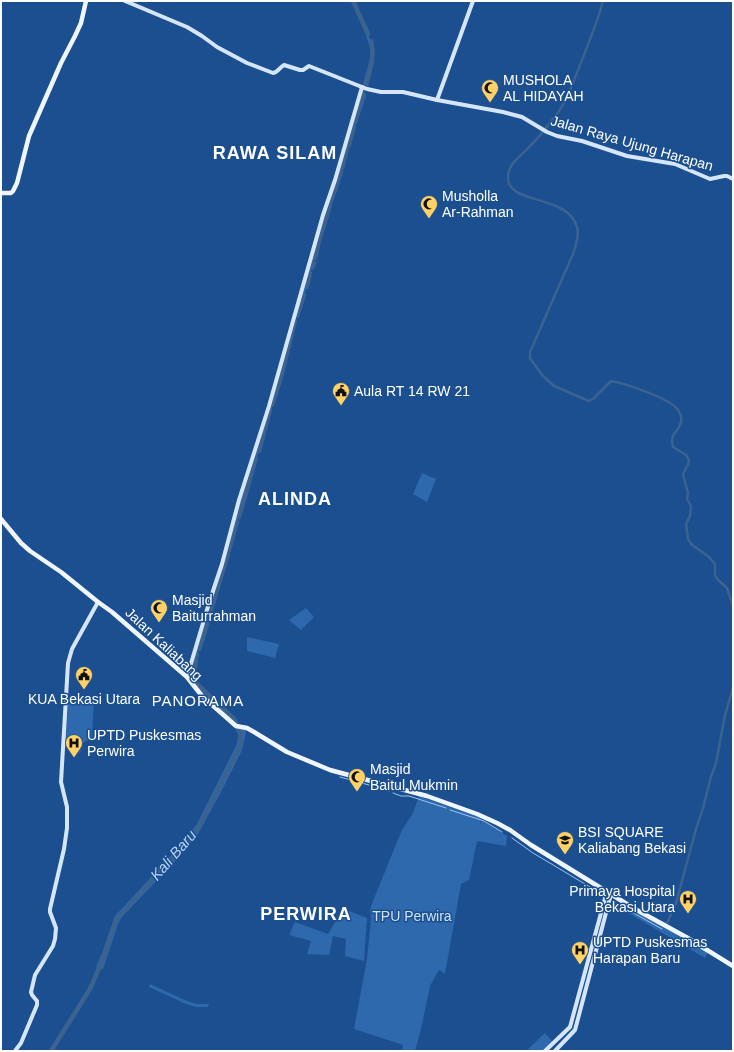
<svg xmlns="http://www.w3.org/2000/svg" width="734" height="1052" font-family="Helvetica,sans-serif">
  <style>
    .green { fill: #2e69ad }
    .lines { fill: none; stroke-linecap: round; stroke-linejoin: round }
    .stream { stroke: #9cc4f0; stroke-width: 1 }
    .canal { stroke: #3c6290; stroke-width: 2.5 }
    .river { stroke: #3c6290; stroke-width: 4.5 }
    .secondary { stroke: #d6e6fa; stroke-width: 4 }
    .primary { stroke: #f0f6ff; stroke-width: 4.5 }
    .labels { text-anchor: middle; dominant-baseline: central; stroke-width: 3; stroke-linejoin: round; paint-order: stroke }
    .poi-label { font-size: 14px; fill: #fff; stroke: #1b4f8f; text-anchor: start }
    .street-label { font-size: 14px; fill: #fff; stroke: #1b4f8f }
    .park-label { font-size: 14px; fill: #cfe3fa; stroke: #1b4f8f }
    .neighbourhood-label { font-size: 15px; letter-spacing: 1px; fill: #fff; stroke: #1b4f8f }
    .water-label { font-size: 15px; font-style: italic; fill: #b5d3f5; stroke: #1b4f8f }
    .district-label { font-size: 18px; font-weight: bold; letter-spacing: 1px; fill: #fff; stroke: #1b4f8f }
  </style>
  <rect width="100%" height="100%" fill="#1b4f8f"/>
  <g class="green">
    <path d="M368,35l3,6 2,7v12l-9,35 -45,146 -13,49 -11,31 -14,56 -79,264c-4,9 -12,33 -6,42l38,36 4,7 9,2 -5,22 -18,36 -26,48 -19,23 -58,61 -3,6 -15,45 -7,-2 6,-14 13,-37 63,-68 19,-24 40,-80 1,-9 -4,-10 -14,-14 -33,-34 175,-590 8,-28 1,-6 -2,-9 -3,-8z"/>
    <path d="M422,473l14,6 -9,23 -14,-8z"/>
    <path d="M306,608l8,9 -13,13 -12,-10z"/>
    <path d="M247,637l32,7 -4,14 -28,-7z"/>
    <path d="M66,695l28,4 -2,40 -1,1c-10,1 -8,4 -11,13l-17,-8z"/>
    <path d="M419,796l62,22 -1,7 2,-5 25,16 -1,10 -29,-5 -8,39 -8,4 -16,90 -6,-4 -9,16 -9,43 -6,22h-13l1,-6 -49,-16 13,-70 4,-41 -1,-6 1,-6 30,-74 12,-19z"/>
    <path d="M622,907l13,2 74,42 -4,7 -80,-47z"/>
    <path d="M341,908l26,10 -3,43 -19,-5 1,-17 -13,-3 -4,19 -22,-1 4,-13 -22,-6 6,-13 33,12 8,-13z"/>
    <path d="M150,984l37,17 10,3h12l-1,3h-12l-10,-3 -37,-17z"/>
    <path d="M545,1033l8,9 -10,9h-17z"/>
  </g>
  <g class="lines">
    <g class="stream">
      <path d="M340,777l29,8"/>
      <path d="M377,787l12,4"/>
      <path d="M393,793l8,3h8l37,12"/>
      <path d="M450,810l34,11 18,11"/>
      <path d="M512,838l21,15 57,34"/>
      <path d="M596,891l5,3"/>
      <path d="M612,901l50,28"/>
    </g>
    <g class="canal">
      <path d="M603,1c-6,23 -16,46 -25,69 -4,10 -8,21 -13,31 -4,8 -11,17 -17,24 -5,7 -10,13 -16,19 -8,10 -25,19 -24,34 0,27 60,16 69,49 3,9 -2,19 -4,27l-43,98v6l12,17 12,11 35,15 5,-3 17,-17c15,3 59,17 67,29 3,4 4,8 3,12 -2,11 -12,10 -8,25l13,8 3,5 -1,5 -2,3 -3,7 5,18 -1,6 4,7 -1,10 -4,8 2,15 4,6 16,11 7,8v11l3,5 9,8 6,18"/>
      <path d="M196,661l2,-7"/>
      <path d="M667,923l9,-20 20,-74 7,-21 8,-31 5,-14 9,-48 8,-27"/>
    </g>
    <g class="river">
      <path d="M353,1l15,33"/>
      <path d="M366,85c4,-15 9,-29 5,-44"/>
      <path d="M355,122l9,-27"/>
      <path d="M349,145l5,-19"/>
      <path d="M342,168l5,-19"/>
      <path d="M331,201l10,-29"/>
      <path d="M315,258l4,-17 11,-36"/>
      <path d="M312,268l2,-5"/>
      <path d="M307,287l3,-14"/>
      <path d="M297,316l7,-21"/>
      <path d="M272,405l9,-28 14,-56"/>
      <path d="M259,451l11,-41"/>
      <path d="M239,517l17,-59"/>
      <path d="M229,550l8,-28"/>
      <path d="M211,610l17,-56"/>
      <path d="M202,641l7,-24"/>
      <path d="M199,649l2,-4"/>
      <path d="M51,1051l39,-62 12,-28 14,-41 80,-89 7,-12 37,-73 1,-13 -7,-14 -38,-36 -3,-4 3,-18"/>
    </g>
    <g class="secondary">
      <path d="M125,1l62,26 15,9 15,11 30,16 26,10c5,-1 7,-6 11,-8l16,5h3l6,-4 58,23 14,3h22l34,8 66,12 19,5 25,15 10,4 25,5 45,15 48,8 35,15 14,-3h3l6,3"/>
      <path d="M437,100l36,-99"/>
      <path d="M187,677l22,-74 13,-39 17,-64 30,-94 54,-191 12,-35 27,-93"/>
      <path d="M15,1051l6,-8 16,-38v-4l-5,-6 -1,-3 4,-17 18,-29 2,-7 1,-11 -6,-16v-3l14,-60 3,-21v-21l-6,-25 7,-119 4,-14 26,-47"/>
      <path d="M545,1051l25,-24 37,-136"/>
      <path d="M555,1051l20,-21 36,-136"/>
    </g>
    <g class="primary">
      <path d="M1,193h10l2,-2 4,-8 12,-47 32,-73 14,-27 6,-13 5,-22"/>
      <path d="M1,519l20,24 9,8 31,21 37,30 14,10 75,65 15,19 34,30 11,2 7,4 33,20 43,18 97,26 50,18 20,9 13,7 21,15 104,64 51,28 47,29"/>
    </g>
  </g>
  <defs>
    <symbol id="mosque-pin" viewBox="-11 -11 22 30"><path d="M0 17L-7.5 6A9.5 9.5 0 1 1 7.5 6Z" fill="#ffd166" stroke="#1b4f8f"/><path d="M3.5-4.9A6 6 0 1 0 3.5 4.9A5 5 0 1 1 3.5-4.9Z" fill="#111"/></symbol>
    <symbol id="civic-pin" viewBox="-11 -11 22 30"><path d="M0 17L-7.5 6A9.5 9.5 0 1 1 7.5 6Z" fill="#ffd166" stroke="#1b4f8f"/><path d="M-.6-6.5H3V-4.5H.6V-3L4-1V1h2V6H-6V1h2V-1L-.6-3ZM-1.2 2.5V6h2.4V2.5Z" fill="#111"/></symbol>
    <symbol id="hospital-pin" viewBox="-11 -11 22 30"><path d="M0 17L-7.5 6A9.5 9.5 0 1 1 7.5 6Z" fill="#ffd166" stroke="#1b4f8f"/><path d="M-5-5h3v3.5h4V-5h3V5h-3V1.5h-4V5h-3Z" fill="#111"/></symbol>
    <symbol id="university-pin" viewBox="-11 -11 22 30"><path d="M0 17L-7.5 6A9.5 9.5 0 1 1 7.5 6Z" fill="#ffd166" stroke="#1b4f8f"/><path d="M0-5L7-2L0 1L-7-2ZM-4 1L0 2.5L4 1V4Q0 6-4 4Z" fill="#111"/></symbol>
  </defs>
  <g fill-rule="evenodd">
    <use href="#mosque-pin" x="480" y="78" width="20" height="27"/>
    <use href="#mosque-pin" x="419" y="194" width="20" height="27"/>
    <use href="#civic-pin" x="331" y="381" width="20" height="27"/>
    <use href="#mosque-pin" x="149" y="598" width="20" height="27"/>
    <use href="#civic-pin" x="74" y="665" width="20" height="27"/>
    <use href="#hospital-pin" x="64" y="733" width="20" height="27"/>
    <use href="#mosque-pin" x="347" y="767" width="20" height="27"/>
    <use href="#university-pin" x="555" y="830" width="20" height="27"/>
    <use href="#hospital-pin" x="678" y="889" width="20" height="27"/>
    <use href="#hospital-pin" x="570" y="940" width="20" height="27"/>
  </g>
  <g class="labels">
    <g class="poi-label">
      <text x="503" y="80">MUSHOLA<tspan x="503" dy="16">AL HIDAYAH</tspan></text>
      <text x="442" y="196">Musholla<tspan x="442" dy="16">Ar-Rahman</tspan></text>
      <text x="354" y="391">Aula RT 14 RW 21</text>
      <text x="172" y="600">Masjid<tspan x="172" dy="16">Baiturrahman</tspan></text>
      <text x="84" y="699" text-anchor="middle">KUA Bekasi Utara</text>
      <text x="87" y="735">UPTD Puskesmas<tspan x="87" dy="16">Perwira</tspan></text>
      <text x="370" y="769">Masjid<tspan x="370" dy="16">Baitul Mukmin</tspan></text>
      <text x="578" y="832">BSI SQUARE<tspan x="578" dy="16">Kaliabang Bekasi</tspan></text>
      <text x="675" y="891" text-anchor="end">Primaya Hospital<tspan x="675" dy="16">Bekasi Utara</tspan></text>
      <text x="593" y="942">UPTD Puskesmas<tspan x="593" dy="16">Harapan Baru</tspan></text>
    </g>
    <g class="street-label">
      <text transform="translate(632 143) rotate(16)">Jalan Raya Ujung Harapan</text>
      <text transform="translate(164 644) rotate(43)">Jalan Kaliabang</text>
    </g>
    <g class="park-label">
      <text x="412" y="916">TPU Perwira</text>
    </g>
    <g class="neighbourhood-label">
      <text x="198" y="700">PANORAMA</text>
    </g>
    <g class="water-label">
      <text transform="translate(173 855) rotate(-49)">Kali Baru</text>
    </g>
    <g class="district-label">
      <text x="275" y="153">RAWA SILAM</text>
      <text x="295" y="499">ALINDA</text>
      <text x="306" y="914">PERWIRA</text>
    </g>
  </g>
  <rect width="734" height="1052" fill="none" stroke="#ffffff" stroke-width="4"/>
</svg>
